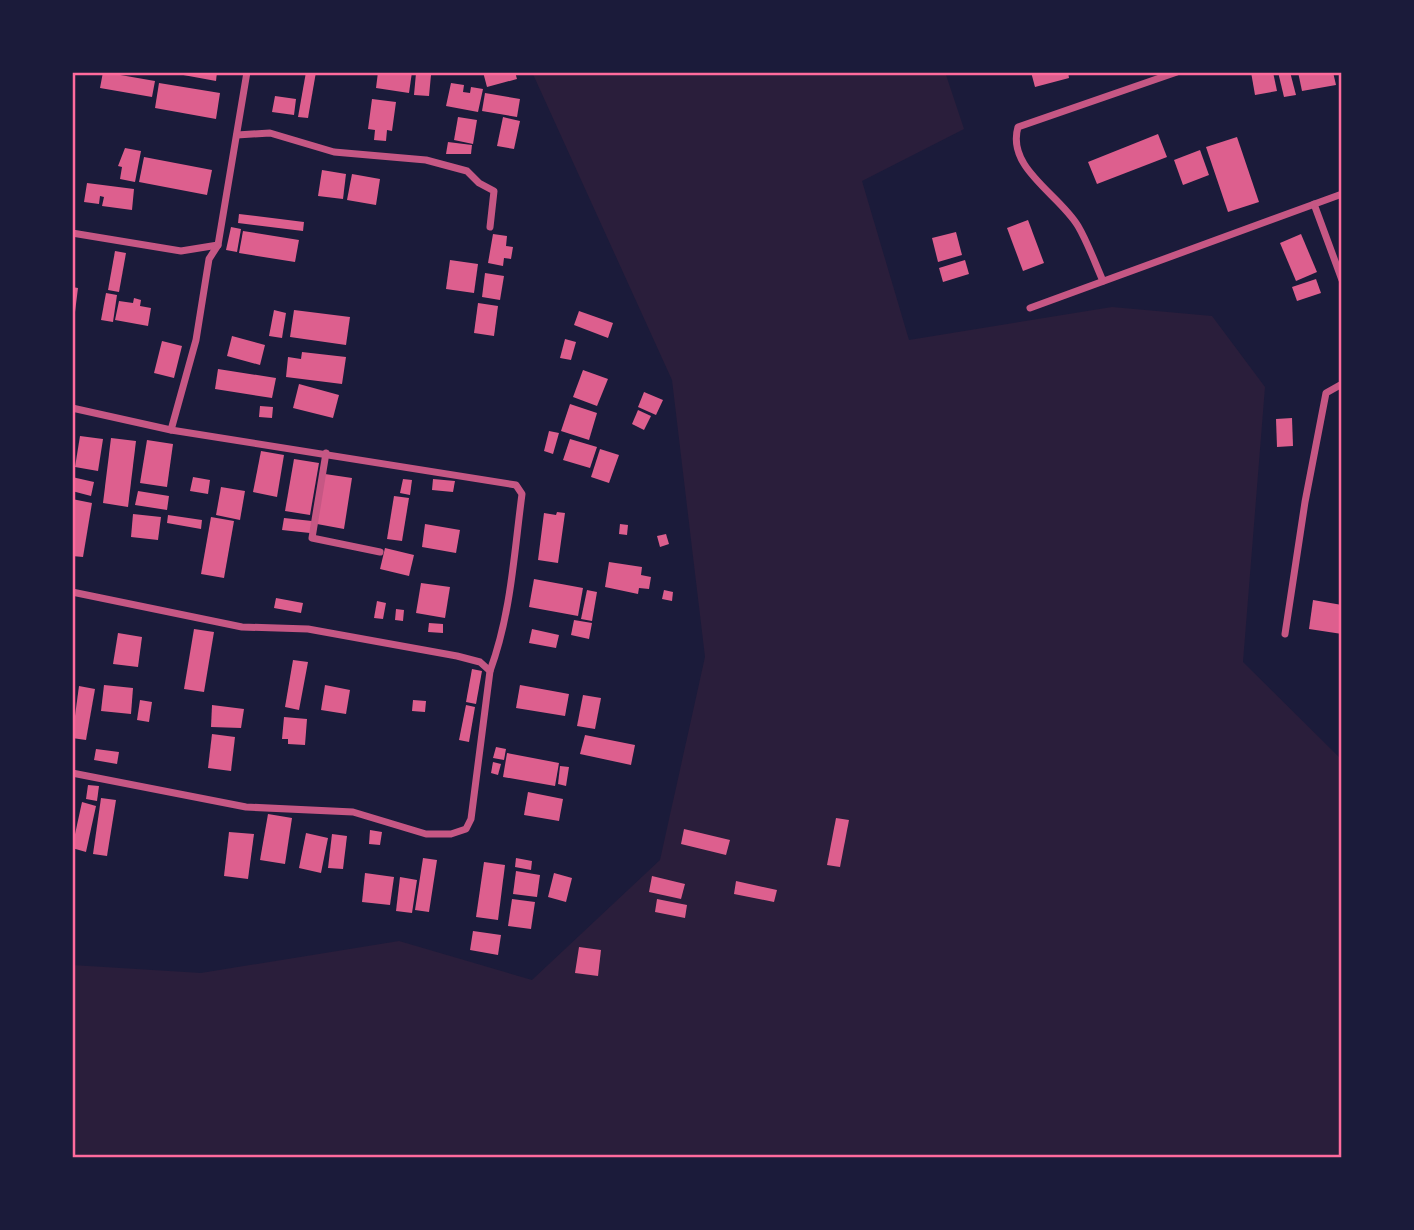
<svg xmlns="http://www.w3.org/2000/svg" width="1414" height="1230" font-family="'Golos Text',sans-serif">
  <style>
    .green { fill: #2a1e3b }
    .building { fill: #dd5f8e }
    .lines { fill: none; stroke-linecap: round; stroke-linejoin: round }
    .minor { stroke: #c65784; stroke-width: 7 }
    .neatline { fill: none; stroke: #ff6b9d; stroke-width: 2.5 }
  </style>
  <rect width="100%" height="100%" fill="#1b1b3a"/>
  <path class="green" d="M532,72h413l19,57 -102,52 47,159 203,-33 100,9 53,71 -22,275 99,98v398h-1270v-193l129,8 198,-32 133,39 128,-120 45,-203 -33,-277z"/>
  <g class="building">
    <path d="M103,72l52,9 -3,16 -52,-9z"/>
    <path d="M167,72h50l-1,9z"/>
    <path d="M306,72h10l-8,46 -10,-1z"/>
    <path d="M378,72h34l-3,21 -33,-5z"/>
    <path d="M483,72h32l2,7 -30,8z"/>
    <path d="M1031,72h37l1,6 -34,9z"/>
    <path d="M1251,72h22l4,19 -22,4z"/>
    <path d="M1278,72h12l6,23 -12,2z"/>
    <path d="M1298,72h35l3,13 -34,6z"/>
    <path d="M416,73l15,2 -2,21 -15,-1z"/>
    <path d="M159,83l61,10 -4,26 -61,-11z"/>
    <path d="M451,83l13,2 -1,7 7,1 1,-6 12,2 -5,23 -32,-6z"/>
    <path d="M485,93l35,6 -3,18 -35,-6z"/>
    <path d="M275,96l21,3 -2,16 -22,-3z"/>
    <path d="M372,99l24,3 -4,29 -5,-1 -1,11 -12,-1 1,-10 -7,-1z"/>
    <path d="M458,117l19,3 -4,24 -19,-4z"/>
    <path d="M503,117l17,4 -6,28 -17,-3z"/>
    <path d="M1158,134l9,23 -70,27 -9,-22z"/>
    <path d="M1237,137l22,65 -31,10 -22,-65z"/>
    <path d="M448,142l24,3 -1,9h-25z"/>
    <path d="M125,148l16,3 -6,31 -15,-3 2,-12 -4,-1z"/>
    <path d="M1200,150l9,25 -26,10 -9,-25z"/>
    <path d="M144,157l68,13 -5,25 -68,-13z"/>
    <path d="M322,170l24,4 -3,25 -25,-3z"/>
    <path d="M352,174l28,5 -4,26 -29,-5z"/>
    <path d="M87,183l47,6 -2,21 -30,-4 2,-9 -4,-1 -1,8 -15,-2z"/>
    <path d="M239,214l65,8 -1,9 -65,-8z"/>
    <path d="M1028,220l16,43 -21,8 -16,-43z"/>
    <path d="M231,227l10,2 -4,23 -11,-2z"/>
    <path d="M243,231l56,9 -4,22 -56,-9z"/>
    <path d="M956,232l6,23 -24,7 -6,-24z"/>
    <path d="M493,234l14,2 -1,10 7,1 -2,12 -7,-1 -1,8 -15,-3z"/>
    <path d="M1301,234l16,38 -21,9 -16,-38z"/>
    <path d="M115,251l11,2 -7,39 -11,-2z"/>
    <path d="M450,260l28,4 -4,29 -28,-4z"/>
    <path d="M965,260l4,14 -26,8 -4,-14z"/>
    <path d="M485,273l19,3 -4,24 -18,-3z"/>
    <path d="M1316,279l5,14 -24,8 -5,-14z"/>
    <path d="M72,287l6,1 -3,24 -3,-1z"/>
    <path d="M106,293l11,2 -4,27 -12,-2z"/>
    <path d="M134,298l7,2 -1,6 11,2 -3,18 -33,-6 4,-19 14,2z"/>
    <path d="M478,303l20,3 -4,30 -20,-3z"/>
    <path d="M274,310l12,3 -4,25 -13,-2z"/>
    <path d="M294,310l56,7 -4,28 -56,-8z"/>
    <path d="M579,311l34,12 -5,15 -34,-13z"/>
    <path d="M232,336l33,9 -5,20 -33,-9z"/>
    <path d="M565,339l11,3 -5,18 -11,-2z"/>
    <path d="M162,341l20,5 -8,32 -20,-5z"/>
    <path d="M302,352l44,5 -4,27 -56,-7 2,-20 13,2z"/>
    <path d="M218,369l58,9 -4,20 -57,-9z"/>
    <path d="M583,370l25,9 -11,27 -24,-9z"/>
    <path d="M299,384l40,11 -6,23 -40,-10z"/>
    <path d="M644,392l19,8 -7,15 -18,-8z"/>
    <path d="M570,404l27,9 -8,27 -28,-9z"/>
    <path d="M260,406l13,1 -1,11 -13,-1z"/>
    <path d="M638,410l13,6 -7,14 -12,-6z"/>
    <path d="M1292,418l1,28 -16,1 -1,-28z"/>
    <path d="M549,431l10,2 -6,21 -9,-3z"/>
    <path d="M80,436l23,3 -5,32 -23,-4z"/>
    <path d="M111,438l25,3 -8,66 -25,-4z"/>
    <path d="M570,439l27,8 -7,21 -27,-8z"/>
    <path d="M147,440l26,4 -6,43 -27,-4z"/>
    <path d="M600,449l19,6 -10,28 -18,-6z"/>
    <path d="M261,451l23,4 -7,42 -24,-5z"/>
    <path d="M294,459l25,4 -9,52 -25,-4z"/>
    <path d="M325,474l27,4 -8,51 -27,-5z"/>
    <path d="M72,477l22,5 -3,14 -19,-5z"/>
    <path d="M193,477l17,3 -2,14 -18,-3z"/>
    <path d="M403,479l9,1 -2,15 -10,-2z"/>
    <path d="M433,479l22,2 -2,11 -21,-2z"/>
    <path d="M221,487l24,4 -5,29 -24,-5z"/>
    <path d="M138,491l31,5 -2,14 -32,-5z"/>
    <path d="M394,496l15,2 -7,43 -15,-2z"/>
    <path d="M72,499l20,4 -9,54 -11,-1z"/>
    <path d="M557,512l8,1 -7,50 -20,-3 6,-47 12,2z"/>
    <path d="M133,514l28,3 -3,23 -27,-3z"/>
    <path d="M168,515l34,5 -1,9 -34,-6z"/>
    <path d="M211,517l23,4 -10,57 -23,-4z"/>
    <path d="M284,518l28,3 -2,12 -28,-3z"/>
    <path d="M425,524l35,6 -4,23 -34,-6z"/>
    <path d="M620,524l8,1 -1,10 -8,-1z"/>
    <path d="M666,534l3,10 -9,3 -3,-11z"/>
    <path d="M385,548l29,7 -5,21 -29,-7z"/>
    <path d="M609,562l33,5 -1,8 10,2 -2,12 -10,-1 -1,6 -33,-7z"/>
    <path d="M534,579l49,9 -5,28 -49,-9z"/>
    <path d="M421,583l29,4 -5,31 -29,-5z"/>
    <path d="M587,590l10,2 -5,29 -11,-2z"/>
    <path d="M664,590l9,2 -1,9 -10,-2z"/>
    <path d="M276,598l27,5 -2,10 -27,-5z"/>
    <path d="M1313,600l29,5v29l-33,-5z"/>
    <path d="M377,601l9,2 -3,16 -9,-1z"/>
    <path d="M396,609l8,1 -1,11 -8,-1z"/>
    <path d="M574,620l18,3 -3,16 -18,-4z"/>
    <path d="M429,623l14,1v9l-15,-1z"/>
    <path d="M194,629l20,3 -10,60 -20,-3z"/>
    <path d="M532,629l27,6 -3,13 -27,-5z"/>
    <path d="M118,633l24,4 -4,30 -25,-3z"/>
    <path d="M293,660l15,2 -9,48 -14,-3z"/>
    <path d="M472,669l10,2 -6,33 -10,-2z"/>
    <path d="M104,685l29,3 -2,26 -30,-3z"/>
    <path d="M325,685l25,5 -4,24 -25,-4z"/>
    <path d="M520,685l49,9 -4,22 -49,-8z"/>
    <path d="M79,686l16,3 -9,51 -14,-2z"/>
    <path d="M583,695l18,3 -6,31 -18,-3z"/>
    <path d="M140,700l12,2 -3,20 -12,-2z"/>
    <path d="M413,700l13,1 -1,11 -13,-1z"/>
    <path d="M212,705l32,4 -3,19 -30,-1z"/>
    <path d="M466,705l9,2 -6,35 -10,-2z"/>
    <path d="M284,717l23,2 -2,26 -17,-1v-5h-6z"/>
    <path d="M212,734l23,3 -4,34 -23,-3z"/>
    <path d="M585,735l50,10 -4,20 -51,-11z"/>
    <path d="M496,747l10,2 -2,11 -11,-2z"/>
    <path d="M96,749l23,3 -2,12 -23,-4z"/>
    <path d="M507,753l52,10 -4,23 -52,-9z"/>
    <path d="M493,762l8,2 -3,11 -7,-2z"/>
    <path d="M560,766l9,1 -3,19 -8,-2z"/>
    <path d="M88,785l11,1 -2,15 -11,-2z"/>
    <path d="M528,792l35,7 -4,22 -35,-6z"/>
    <path d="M101,798l15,2 -9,56 -14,-2z"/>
    <path d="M82,802l14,4 -10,46 -14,-4z"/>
    <path d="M268,814l24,4 -7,46 -25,-4z"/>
    <path d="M836,818l13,2 -9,47 -13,-2z"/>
    <path d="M684,829l46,11 -4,15 -45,-11z"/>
    <path d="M370,830l12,2 -2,13 -11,-1z"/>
    <path d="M229,832l25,2 -6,45 -24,-3z"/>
    <path d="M306,833l22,5 -7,35 -22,-5z"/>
    <path d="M332,834l15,2 -4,33 -15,-1z"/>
    <path d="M423,858l14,2 -8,52 -14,-2z"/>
    <path d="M516,858l16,3 -1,9 -16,-3z"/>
    <path d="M484,862l21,3 -7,55 -22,-3z"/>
    <path d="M516,871l24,4 -3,22 -24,-3z"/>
    <path d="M365,873l29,4 -4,28 -28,-3z"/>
    <path d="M554,873l18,5 -6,24 -18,-5z"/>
    <path d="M652,876l33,8 -4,15 -32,-7z"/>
    <path d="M400,877l17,3 -5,33 -16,-2z"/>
    <path d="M736,881l41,9 -3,12 -40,-8z"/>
    <path d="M512,899l23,3 -4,27 -23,-3z"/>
    <path d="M657,899l30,6 -2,13 -30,-6z"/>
    <path d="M473,931l28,4 -3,20 -28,-5z"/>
    <path d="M579,947l22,3 -3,26 -23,-3z"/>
  </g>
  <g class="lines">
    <g class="minor">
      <path d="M237,135l33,-2 64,19 92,8 41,11 12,12 15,8 -4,36"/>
      <path d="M1314,204l28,76"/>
      <path d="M72,233l109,18 37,-6"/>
      <path d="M1103,281c-8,-18 -15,-38 -25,-55 -19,-32 -72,-58 -60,-99l159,-55"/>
      <path d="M1030,308l312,-114"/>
      <path d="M72,408l99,22 345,55 6,9c-8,60 -11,120 -32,177"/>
      <path d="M171,430l25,-90 13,-81 9,-14 29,-173"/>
      <path d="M326,453l-14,85 68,14"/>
      <path d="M72,592l170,35 66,2 149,27 23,6 10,9 -19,148 -5,10 -15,5h-25l-73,-22 -107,-5 -174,-34"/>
      <path d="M1285,634l20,-132 21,-109 16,-9"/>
    </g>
  </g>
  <rect width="1414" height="1230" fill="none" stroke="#1b1b3a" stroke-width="147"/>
  <rect x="74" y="74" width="1266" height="1082" class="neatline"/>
</svg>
